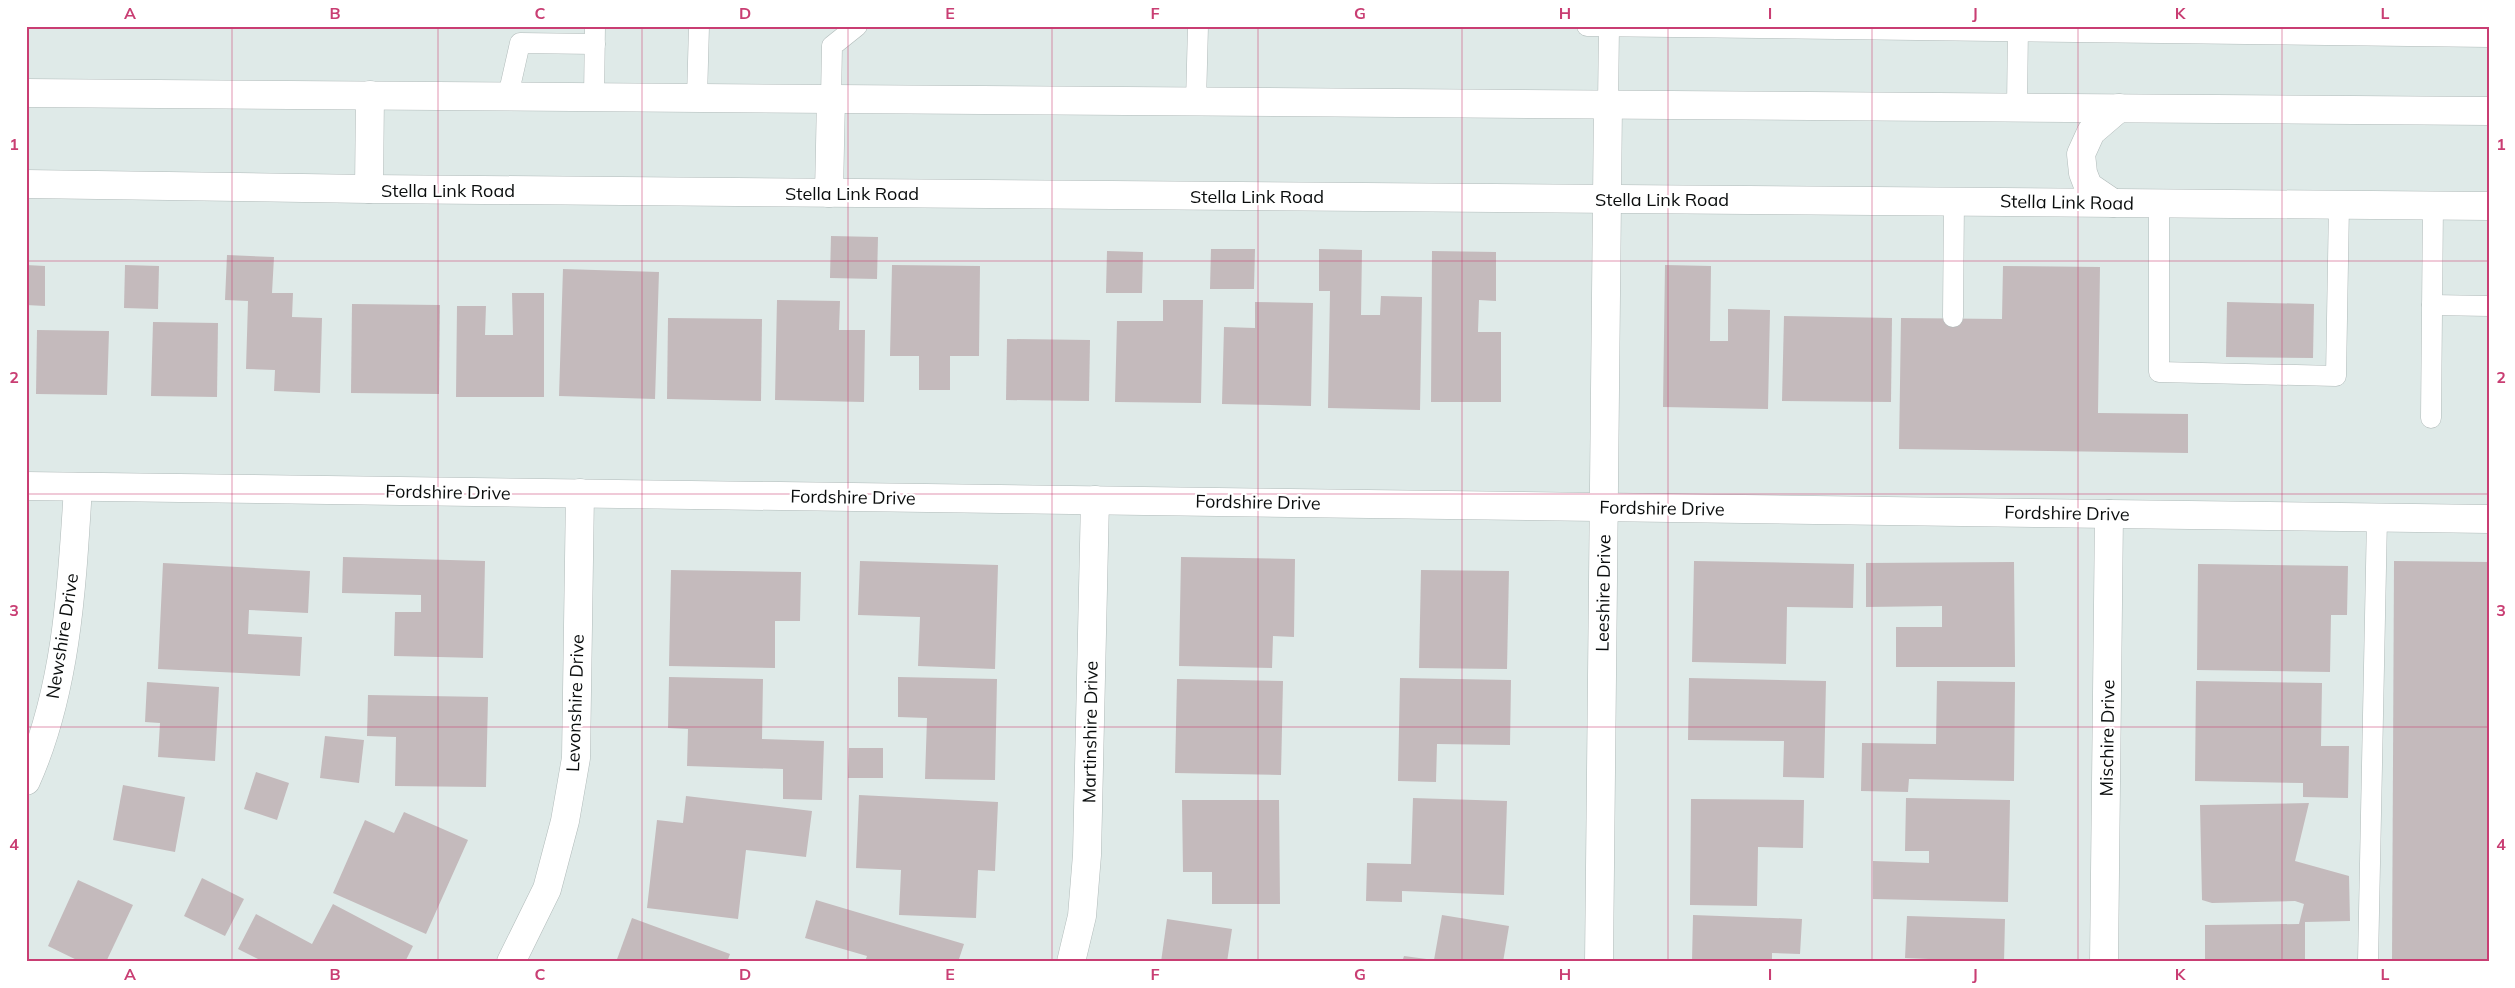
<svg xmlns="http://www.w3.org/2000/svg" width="2515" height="988" font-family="Mulish,sans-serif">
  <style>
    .building { fill: #c4babc }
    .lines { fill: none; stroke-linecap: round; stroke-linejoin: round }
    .service-casing { stroke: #b0bab9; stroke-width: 21 }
    .minor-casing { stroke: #b0bab9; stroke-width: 29 }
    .secondary-casing { stroke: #b0bab9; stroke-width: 29 }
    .service { stroke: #fff; stroke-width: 20 }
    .minor { stroke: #fff; stroke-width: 28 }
    .secondary { stroke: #fff; stroke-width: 28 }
    .grid { fill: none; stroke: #c93e73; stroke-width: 1; stroke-opacity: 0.55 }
    .labels { text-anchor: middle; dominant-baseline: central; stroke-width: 4.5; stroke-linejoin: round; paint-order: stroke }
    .street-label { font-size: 18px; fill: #0a0d0d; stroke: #fff }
    .neatline { fill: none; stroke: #c93e73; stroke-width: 2 }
    .grid-label { font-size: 16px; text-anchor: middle; font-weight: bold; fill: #c93e73 }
  </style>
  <rect width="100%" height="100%" fill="#dfeae8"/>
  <g class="building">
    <path d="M831,236l47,1 -1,42 -47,-1z"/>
    <path d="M1211,249h44l-1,40h-44z"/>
    <path d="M1319,249l43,1 -1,65h19l1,-19 41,1 -2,113 -92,-2 2,-117h-11z"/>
    <path d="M1107,251l36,1 -1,41h-36z"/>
    <path d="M1432,251l64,1v49l-17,-1 -1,32h23v70h-70z"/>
    <path d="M227,255l47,2 -2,36h21l-1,24 30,1 -2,75 -46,-2 1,-21 -29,-1 2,-68 -23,-1z"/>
    <path d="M26,265l19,1v40l-19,-1z"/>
    <path d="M125,265l34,1 -1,43 -34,-1z"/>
    <path d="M892,265l88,1 -1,90h-29v34h-31v-34h-29z"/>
    <path d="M1665,265l46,1 -1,75h18v-32l42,1 -2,99 -105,-2z"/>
    <path d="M2003,266l97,1 -2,146 90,1v39l-289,-4 2,-131 101,1z"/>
    <path d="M563,269l96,3 -4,127 -96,-3z"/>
    <path d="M512,293h32v104h-88l1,-91h29l-1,29h28z"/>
    <path d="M777,300l63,1 -1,29h26l-1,72 -89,-2z"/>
    <path d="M1163,300h40l-2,103 -86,-1 2,-81h46z"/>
    <path d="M1255,302l58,1 -2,103 -89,-2 2,-77 31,1z"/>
    <path d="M2227,302l87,2 -1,54 -87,-1z"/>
    <path d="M352,304l88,1 -1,89 -88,-1z"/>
    <path d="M1784,316l108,2 -1,84 -109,-1z"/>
    <path d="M668,318l94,1 -1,82 -94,-2z"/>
    <path d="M153,322l65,1 -1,74 -66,-1z"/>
    <path d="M37,330l72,1 -2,64 -71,-1z"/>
    <path d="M1007,339l83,1 -1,61 -83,-1z"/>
    <path d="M343,557l142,4 -2,97 -89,-2 1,-44h26v-17l-79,-2z"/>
    <path d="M1181,557l114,2 -1,78 -21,-1 -1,32 -93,-2z"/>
    <path d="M860,561l138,4 -3,104 -77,-3 2,-49 -62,-2z"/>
    <path d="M1694,561l160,3 -1,44 -66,-1 -1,57 -94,-2z"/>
    <path d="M2394,561l95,1v400h-97z"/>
    <path d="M2014,562l1,105h-119v-40h46v-21l-76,1v-44z"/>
    <path d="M163,563l147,8 -2,42 -59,-3 -1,24 54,3 -2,39 -142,-7z"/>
    <path d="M2198,564l150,2 -1,49h-16l-1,57 -133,-2z"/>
    <path d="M671,570l130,2 -1,49h-25v47l-106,-2z"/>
    <path d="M1421,570l88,1 -2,98 -88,-1z"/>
    <path d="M669,677l94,2 -1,60 62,2 -2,59 -39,-1v-30l-96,-3 1,-37 -20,-1z"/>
    <path d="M898,677l99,2 -2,101 -70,-1 2,-61 -29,-1z"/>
    <path d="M1400,678l111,2 -1,65 -73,-1 -1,38 -38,-1z"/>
    <path d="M1689,678l137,3 -2,97 -41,-1 1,-36 -96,-1z"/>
    <path d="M1177,679l106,2 -2,94 -106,-2z"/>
    <path d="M1937,681l78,1 -1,99 -105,-2 -1,13 -47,-1 1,-48 74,1z"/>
    <path d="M2196,681l126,2 -1,63h28l-1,52 -45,-1v-14l-108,-2z"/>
    <path d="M147,682l72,5 -4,74 -57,-4 2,-34 -15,-1z"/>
    <path d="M368,695l120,2 -2,90 -91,-1 1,-49 -29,-1z"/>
    <path d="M325,736l39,4 -5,43 -39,-5z"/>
    <path d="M849,748h34v30h-35z"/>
    <path d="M256,772l33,11 -12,37 -33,-11z"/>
    <path d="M123,785l62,12 -10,55 -62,-12z"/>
    <path d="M859,795l139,7 -3,69 -17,-1 -2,48 -77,-3 2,-45 -45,-2z"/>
    <path d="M686,796l126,15 -6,46 -60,-7 -8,69 -91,-11 10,-88 26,3z"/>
    <path d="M1413,798l94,3 -3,94 -102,-4v11l-36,-1 1,-38 44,1z"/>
    <path d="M1906,798l104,2 -2,102 -135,-3v-38l56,2v-12h-24z"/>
    <path d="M1691,799l113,1 -1,48 -45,-1 -1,59 -67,-1z"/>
    <path d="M1182,800h97l1,104h-68v-32h-29z"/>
    <path d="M2309,803l-14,58 54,15 1,45 -45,1v40h-100v-37l94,-1 5,-20 -9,-3 -83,2 -10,-3 -2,-95z"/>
    <path d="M404,812l64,28 -42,94 -93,-41 32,-73 29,13z"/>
    <path d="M202,878l42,21 -19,37 -41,-20z"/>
    <path d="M78,880l55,25 -27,57h-25l-33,-16z"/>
    <path d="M816,900l148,44 -6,18h-93l2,-6 -62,-18z"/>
    <path d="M333,904l80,42 -8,16h-141l-26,-13 18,-35 56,30z"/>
    <path d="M1442,915l67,11 -6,36h-101l2,-6 30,4z"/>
    <path d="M1693,915l109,4 -2,35 -28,-1v9h-80z"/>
    <path d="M1907,916l98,3 -1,43h-75v-3l-24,-1z"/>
    <path d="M632,918l98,36 -3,8h-111z"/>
    <path d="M1167,919l65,10 -5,33h-66z"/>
  </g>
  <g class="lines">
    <defs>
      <g id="service">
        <path d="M1587,26l902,11"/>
        <path d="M508,96l12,-53 75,1"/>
        <path d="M594,97l1,-71"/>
        <path d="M697,98l2,-72"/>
        <path d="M831,98l1,-52 25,-20"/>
        <path d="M1196,102l2,-76"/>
        <path d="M1608,104l1,-78"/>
        <path d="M2017,107l1,-81"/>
        <path d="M2159,203v169l177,4 3,-171"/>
        <path d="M2432,305l57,1"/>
        <path d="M1953,317l1,-116"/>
        <path d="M2431,418l2,-213"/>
        <path d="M2368,962l9,-444"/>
      </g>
      <g id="minor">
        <path d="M26,486l2463,33"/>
        <path d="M26,781c41,-91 46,-196 52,-294"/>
        <path d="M511,962l36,-73 18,-68 11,-63 4,-265"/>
        <path d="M1071,962l11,-46 5,-61 8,-355"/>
        <path d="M1599,962l9,-858"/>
        <path d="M2104,962l5,-448"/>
      </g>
      <g id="secondary">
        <path d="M26,93l2463,18"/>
        <path d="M26,184l343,5 2120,17"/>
        <path d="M369,189l1,-94"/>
        <path d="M829,193l2,-95"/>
        <path d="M2113,203l-25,-17 -5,-13 -2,-19 10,-22 28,-24"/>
      </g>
    </defs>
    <use href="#service" class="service-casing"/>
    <use href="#minor" class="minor-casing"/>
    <use href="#secondary" class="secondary-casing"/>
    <use href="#service" class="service"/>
    <use href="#minor" class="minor"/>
    <use href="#secondary" class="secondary"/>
  </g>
  <path class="grid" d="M232,26v936M438,26v936M642,26v936M848,26v936M1052,26v936M1258,26v936M1462,26v936M1668,26v936M1872,26v936M2078,26v936M2282,26v936M26,261h2463M26,494h2463M26,727h2463"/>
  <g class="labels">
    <g class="street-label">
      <text x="448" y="190">Stella Link Road</text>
      <text x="852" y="193">Stella Link Road</text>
      <text x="1257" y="196">Stella Link Road</text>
      <text x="1662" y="199">Stella Link Road</text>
      <text transform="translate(2067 202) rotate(1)">Stella Link Road</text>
      <text transform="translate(448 492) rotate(1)">Fordshire Drive</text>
      <text transform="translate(853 497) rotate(1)">Fordshire Drive</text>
      <text transform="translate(1258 502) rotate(1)">Fordshire Drive</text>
      <text transform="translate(1662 508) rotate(1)">Fordshire Drive</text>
      <text transform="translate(2067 513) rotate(1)">Fordshire Drive</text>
      <text transform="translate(1603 593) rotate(-89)">Leeshire Drive</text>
      <text transform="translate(62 636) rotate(-81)">Newshire Drive</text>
      <text transform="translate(575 703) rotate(-88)">Levonshire Drive</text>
      <text transform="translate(1090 732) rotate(-89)">Martinshire Drive</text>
      <text transform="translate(2107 738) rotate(-89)">Mischire Drive</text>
    </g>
  </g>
  <rect width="2515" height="988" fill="none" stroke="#ffffff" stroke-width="55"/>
  <rect x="28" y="28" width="2460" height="932" class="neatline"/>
  <g class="grid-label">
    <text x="130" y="19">A</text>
    <text x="335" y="19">B</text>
    <text x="540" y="19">C</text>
    <text x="745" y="19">D</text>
    <text x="950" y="19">E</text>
    <text x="1155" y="19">F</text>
    <text x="1360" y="19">G</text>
    <text x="1565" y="19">H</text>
    <text x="1770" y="19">I</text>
    <text x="1975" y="19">J</text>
    <text x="2180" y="19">K</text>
    <text x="2385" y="19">L</text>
    <text x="14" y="150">1</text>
    <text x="2501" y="150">1</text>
    <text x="14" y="383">2</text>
    <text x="2501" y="383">2</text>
    <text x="14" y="616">3</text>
    <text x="2501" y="616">3</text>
    <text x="14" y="850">4</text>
    <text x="2501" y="850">4</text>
    <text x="130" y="980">A</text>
    <text x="335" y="980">B</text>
    <text x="540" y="980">C</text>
    <text x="745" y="980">D</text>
    <text x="950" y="980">E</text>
    <text x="1155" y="980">F</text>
    <text x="1360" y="980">G</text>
    <text x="1565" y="980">H</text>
    <text x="1770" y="980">I</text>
    <text x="1975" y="980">J</text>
    <text x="2180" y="980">K</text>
    <text x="2385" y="980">L</text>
  </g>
</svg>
